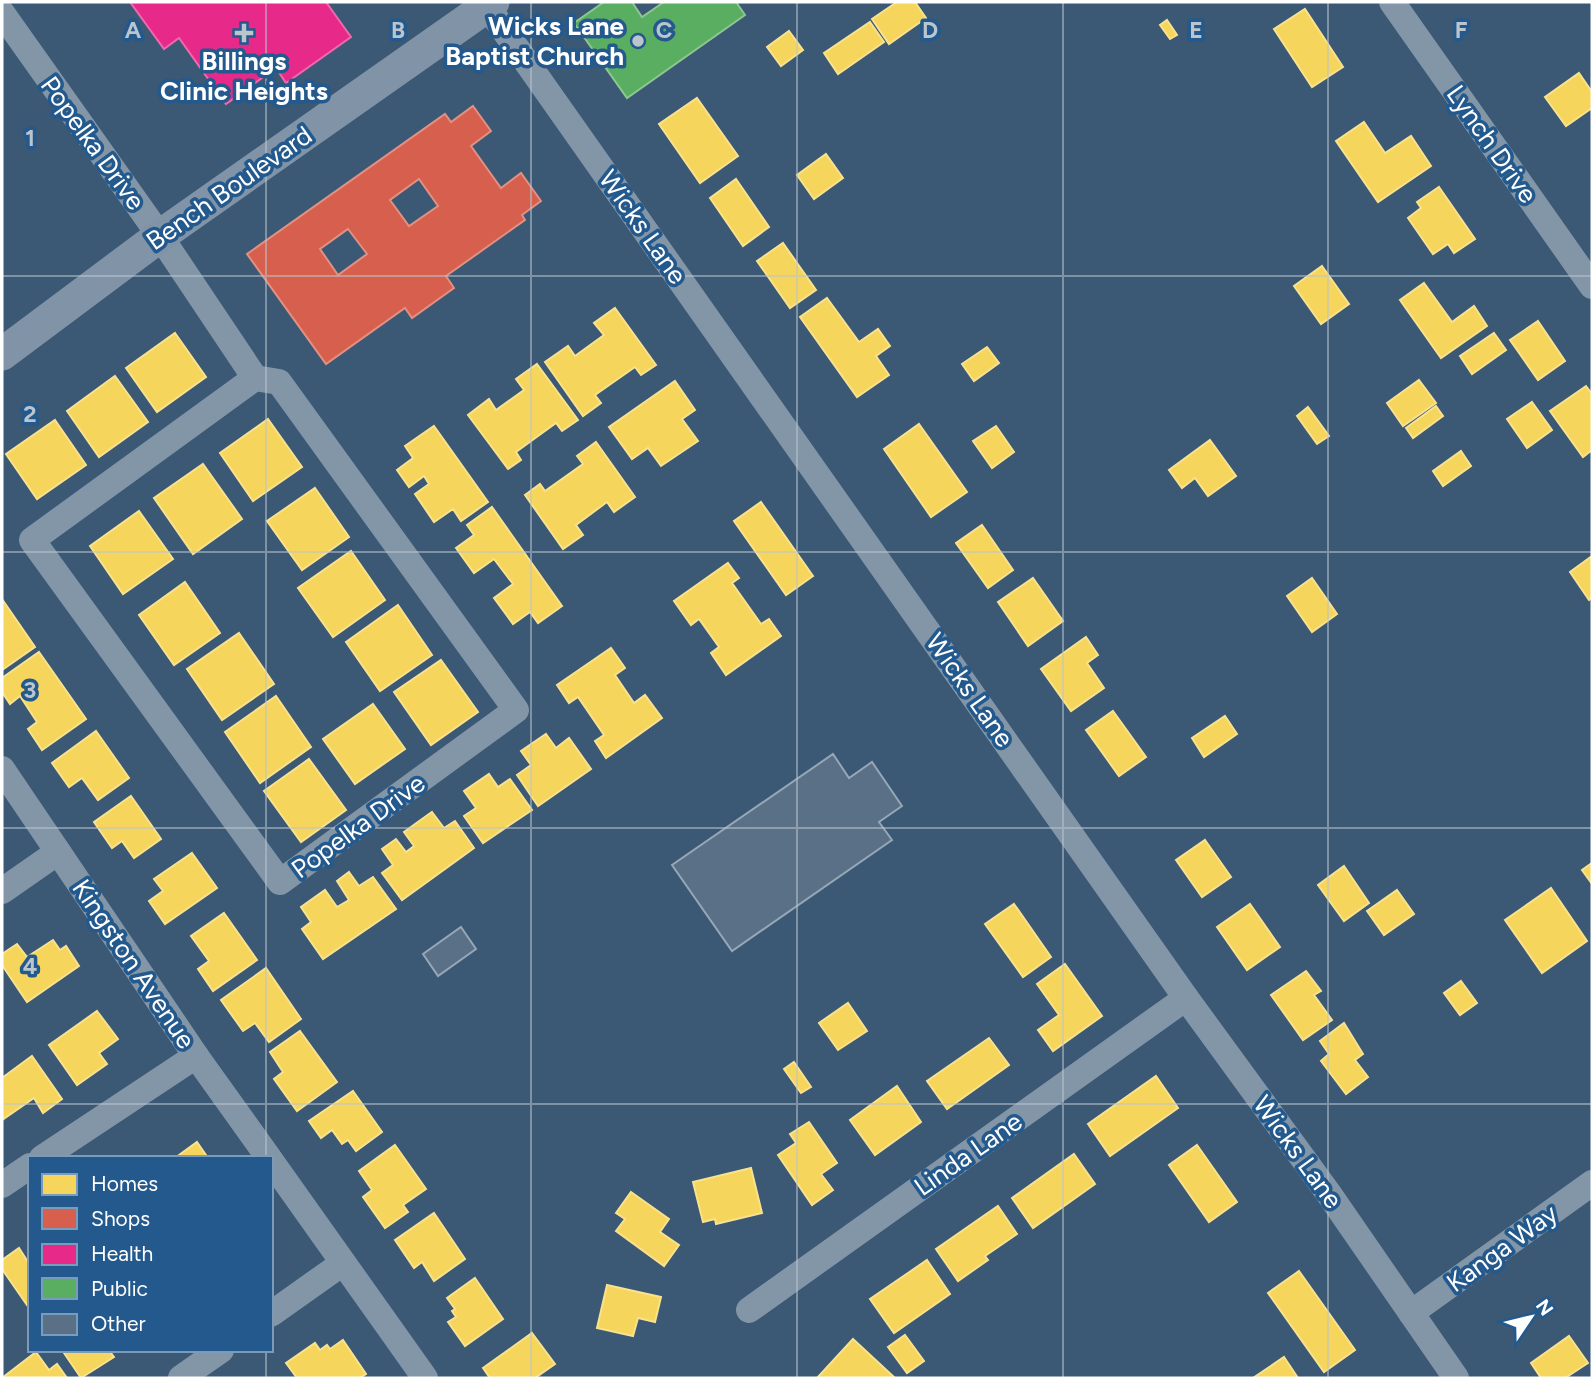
<svg xmlns="http://www.w3.org/2000/svg" width="1594" height="1380" font-family="Figtree,sans-serif">
  <style>
    .homes { fill: #f6d55c; stroke: #f9e28d; stroke-width: 2 }
    .shops { fill: #d6604d; stroke: #e29082; stroke-width: 2; fill-rule: evenodd }
    .health { fill: #e7298a; stroke: #ee69ad; stroke-width: 2 }
    .public { fill: #5aae61; stroke: #8cc690; stroke-width: 2 }
    .building { fill: #597086; stroke: #96a7b7; stroke-width: 2 }
    .lines { fill: none; stroke-linecap: round; stroke-linejoin: round }
    .minor { stroke: #8296a8; stroke-width: 26 }
    .major { stroke: #8194a7; stroke-width: 33 }
    .grid { fill: none; stroke: #bac5ce; stroke-width: 2; stroke-opacity: 0.55 }
    .poi-dot { fill: #bac5ce; stroke: #23598c; stroke-width: 2.5 }
    .labels { text-anchor: middle; dominant-baseline: central; stroke-width: 7; stroke-linejoin: round; paint-order: stroke }
    .poi-label { font-size: 26px; font-weight: bold; fill: #fff; stroke: #23598c; text-anchor: end }
    .street-label { font-size: 26px; fill: #fff; stroke: #23598c }
    .grid-label { font-size: 23px; text-anchor: middle; font-weight: bold; fill: #bac5ce; stroke: #23598c; stroke-width: 7; stroke-linejoin: round; paint-order: stroke }
  </style>
  <rect width="100%" height="100%" fill="#3b5874"/>
  <g class="homes">
    <path d="M897,2h18l11,16 -37,26 -17,-25z"/>
    <path d="M1305,9l38,58 -31,20 -38,-58z"/>
    <path d="M1167,20l10,15 -7,4 -10,-14z"/>
    <path d="M870,22l14,20 -46,32 -14,-21z"/>
    <path d="M789,31l14,19 -22,16 -14,-19z"/>
    <path d="M1579,73l13,19v16l-26,18 -21,-29z"/>
    <path d="M697,98l41,58 -38,27 -41,-59z"/>
    <path d="M1364,122l21,31 26,-17 20,30 -53,36 -42,-61z"/>
    <path d="M826,154l17,24 -29,21 -17,-24z"/>
    <path d="M736,179l33,48 -26,19 -33,-48z"/>
    <path d="M1439,187l36,52 -21,14 -6,-9 -15,10 -25,-36 13,-10 -4,-6z"/>
    <path d="M783,243l33,47 -26,18 -33,-47z"/>
    <path d="M1322,266l27,38 -28,20 -27,-38z"/>
    <path d="M1424,283l28,39 22,-16 13,20 -46,32 -41,-58z"/>
    <path d="M827,298l32,44 19,-13 12,17 -14,10 13,19 -32,22 -57,-80z"/>
    <path d="M615,308l41,57 -15,10 -6,-8 -40,28 6,8 -18,13 -38,-54 23,-16 7,10 29,-21 -10,-12z"/>
    <path d="M1538,321l27,40 -27,19 -28,-40z"/>
    <path d="M175,333l31,44 -49,35 -31,-44z"/>
    <path d="M1494,333l12,17 -34,24 -12,-18z"/>
    <path d="M987,347l12,16 -25,18 -12,-17z"/>
    <path d="M537,364l41,56 -16,11 -6,-8 -40,29 5,8 -13,9 -40,-54 21,-16 7,11 28,-20 -8,-11z"/>
    <path d="M115,376l33,46 -49,35 -32,-46z"/>
    <path d="M1419,380l17,23 -33,23 -16,-23z"/>
    <path d="M675,381l20,29 -13,9 16,22 -37,25 -13,-18 -16,11 -23,-32z"/>
    <path d="M1586,386l6,8v56l-9,7 -33,-46z"/>
    <path d="M1532,402l20,28 -25,18 -20,-29z"/>
    <path d="M1436,406l7,10 -30,22 -7,-10z"/>
    <path d="M1308,407l21,29 -12,8 -20,-28z"/>
    <path d="M268,419l34,48 -49,34 -33,-48z"/>
    <path d="M55,420l31,45 -49,34 -31,-45z"/>
    <path d="M919,424l48,68 -36,25 -47,-68z"/>
    <path d="M434,426l54,76 -27,19 -8,-12 -19,13 -19,-28 14,-10 -5,-8 -15,11 -12,-17 16,-12 -8,-12z"/>
    <path d="M996,426l18,26 -22,16 -19,-27z"/>
    <path d="M1210,440l26,36 -28,20 -13,-18 -13,10 -13,-18z"/>
    <path d="M596,442l39,55 -21,15 -7,-10 -31,23 7,10 -20,14 -38,-54 15,-11 5,7 38,-27 -6,-8z"/>
    <path d="M1461,451l10,15 -28,20 -10,-15z"/>
    <path d="M203,464l39,55 -49,35 -39,-56z"/>
    <path d="M315,488l34,49 -47,33 -35,-49z"/>
    <path d="M761,502l52,74 -27,19 -52,-74z"/>
    <path d="M492,507l70,99 -24,17 -8,-11 -17,12 -19,-26 19,-14 -19,-25 -20,14 -18,-25 18,-13 -7,-10z"/>
    <path d="M139,511l34,48 -50,35 -33,-48z"/>
    <path d="M982,525l31,45 -25,18 -32,-45z"/>
    <path d="M351,551l34,49 -52,37 -35,-49z"/>
    <path d="M1592,556v41l-3,3 -19,-28z"/>
    <path d="M728,563l11,15 -7,5 29,41 8,-5 12,17 -55,39 -15,-22 8,-6 -20,-28 -8,6 -17,-24z"/>
    <path d="M1033,578l30,43 -35,25 -30,-44z"/>
    <path d="M1312,578l25,36 -25,18 -25,-36z"/>
    <path d="M185,582l35,51 -46,32 -35,-50z"/>
    <path d="M2,599l33,48 -33,23z"/>
    <path d="M398,605l34,50 -52,36 -34,-49z"/>
    <path d="M239,633l35,51 -52,36 -35,-51z"/>
    <path d="M1086,637l12,18 -11,8 17,25 -33,23 -30,-42z"/>
    <path d="M611,648l14,20 -10,7 19,28 11,-8 17,23 -56,40 -11,-17 9,-6 -26,-38 -9,6 -12,-18z"/>
    <path d="M39,652l47,67 -44,31 -14,-21 9,-7 -17,-26 -10,8 -8,-12v-14z"/>
    <path d="M441,660l37,52 -47,33 -37,-53z"/>
    <path d="M276,696l35,51 -51,36 -35,-51z"/>
    <path d="M373,704l32,45 -50,35 -32,-45z"/>
    <path d="M1113,711l33,46 -27,19 -33,-46z"/>
    <path d="M1225,716l12,18 -33,23 -12,-19z"/>
    <path d="M96,731l33,47 -31,22 -16,-22 -13,9 -17,-24z"/>
    <path d="M546,734l10,14 13,-10 22,31 -53,37 -21,-31 14,-10 -10,-14z"/>
    <path d="M309,759l37,51 -45,32 -37,-51z"/>
    <path d="M489,774l9,13 12,-8 22,31 -49,33 -19,-27 12,-8 -12,-17z"/>
    <path d="M131,796l30,43 -27,19 -12,-17 -10,7 -18,-26z"/>
    <path d="M432,812l12,16 11,-7 19,27 -72,52 -20,-27 11,-8 -11,-16 14,-10 10,13 8,-6 -10,-14z"/>
    <path d="M1205,840l26,37 -29,20 -26,-37z"/>
    <path d="M192,853l25,35 -52,36 -16,-23 14,-10 -9,-12z"/>
    <path d="M1592,863v21l-10,-14z"/>
    <path d="M1344,866l25,37 -25,18 -26,-36z"/>
    <path d="M349,872l10,14 14,-9 23,32 -73,50 -21,-30 9,-7 -10,-15 24,-17 12,17 12,-7 -12,-19z"/>
    <path d="M1551,888l36,53 -45,32 -37,-53z"/>
    <path d="M1397,890l17,24 -30,21 -17,-24z"/>
    <path d="M1014,904l37,53 -28,20 -38,-53z"/>
    <path d="M1250,904l30,43 -33,23 -30,-43z"/>
    <path d="M224,913l33,47 -44,31 -15,-22 11,-8 -18,-25z"/>
    <path d="M53,940l7,10 6,-4 13,20 -52,36 -25,-37v-11l15,-10 10,13z"/>
    <path d="M1065,964l37,52 -49,35 -15,-21 21,-15 -22,-31z"/>
    <path d="M266,968l35,51 -32,23 -14,-19 -12,8 -22,-31z"/>
    <path d="M1306,971l15,20 -7,4 18,25 -29,20 -32,-45z"/>
    <path d="M1461,981l16,22 -17,12 -16,-22z"/>
    <path d="M848,1003l19,28 -29,19 -19,-27z"/>
    <path d="M97,1011l21,28 -19,14 8,11 -30,21 -28,-40z"/>
    <path d="M1344,1023l19,31 -8,6 13,17 -22,17 -25,-33 8,-7 -9,-13z"/>
    <path d="M300,1031l37,51 -40,29 -23,-32 9,-7 -13,-20z"/>
    <path d="M989,1038l20,27 -62,44 -20,-28z"/>
    <path d="M32,1056l30,43 -19,14 -9,-15 -32,22v-42z"/>
    <path d="M794,1062l17,25 -10,6 -17,-24z"/>
    <path d="M1156,1076l22,32 -68,48 -22,-32z"/>
    <path d="M897,1086l24,36 -46,33 -25,-35z"/>
    <path d="M353,1091l29,41 -26,19 -8,-11 -6,4 -10,-14 -11,8 -12,-17z"/>
    <path d="M809,1122l28,41 -16,11 12,16 -21,15 -34,-50 18,-12 -6,-9z"/>
    <path d="M197,1142l11,16h-33z"/>
    <path d="M395,1145l31,44 -23,16 5,7 -23,16 -22,-31 9,-7 -13,-19z"/>
    <path d="M1197,1145l40,57 -28,20 -40,-57z"/>
    <path d="M1074,1154l21,30 -62,44 -21,-30z"/>
    <path d="M751,1168l11,45 -46,11 -1,-5 -12,3 -10,-40z"/>
    <path d="M631,1192l38,27 -9,13 19,13 -15,21 -48,-35 9,-12 -9,-6z"/>
    <path d="M998,1206l19,28 -32,22 3,4 -30,21 -22,-32z"/>
    <path d="M434,1213l31,46 -31,22 -12,-19 -8,6 -19,-28z"/>
    <path d="M19,1248l9,14 2,-1 -1,47 -27,-39v-9z"/>
    <path d="M927,1260l23,34 -56,39 -24,-34z"/>
    <path d="M1299,1271l56,79 -31,22 -56,-79z"/>
    <path d="M475,1278l28,41 -38,27 -17,-24 8,-5 -4,-6 3,-2 -8,-11z"/>
    <path d="M607,1285l54,12 -6,25 -17,-4 -5,18 -36,-8z"/>
    <path d="M532,1333l23,31 -20,14h-45l-7,-10z"/>
    <path d="M905,1335l19,26 -17,12 -19,-26z"/>
    <path d="M1569,1336l19,27 -23,15h-24l-10,-15z"/>
    <path d="M853,1339l42,39h-78z"/>
    <path d="M343,1340l23,34 -6,4h-63l-11,-15 29,-20 5,7 7,-5 3,4z"/>
    <path d="M62,1350h52l-3,3 3,4 -33,21z"/>
    <path d="M36,1352l13,18 8,-6 10,14h-65z"/>
    <path d="M1284,1357l14,21h-45z"/>
  </g>
  <path class="shops" d="M473,106l18,25 -20,15 30,42 20,-15 20,28 -19,14 3,5 -79,56 8,12 -42,30 -7,-10 -79,56 -79,-110 198,-140 6,8zM419,179l19,27 -29,20 -19,-26zM348,229l19,25 -29,21 -18,-26z"/>
  <path class="health" d="M130,2h196l25,35 -65,46 -10,-15 -50,36 -47,-66 -15,11z"/>
  <path class="public" d="M604,2h28l10,15 22,-15h72l9,13 -118,83 -53,-75z"/>
  <g class="building">
    <path d="M833,754l16,24 23,-16 30,44 -23,16 13,18 -160,111 -60,-86z"/>
    <path d="M461,927l15,22 -38,27 -15,-22z"/>
  </g>
  <g class="lines">
    <g class="minor">
      <path d="M1392,2l200,284"/>
      <path d="M487,6l699,992 143,196 127,184"/>
      <path d="M2,13l158,223 95,142 24,4 237,328 -236,172 -248,-342 223,-162"/>
      <path d="M2,769l194,287 73,102"/>
      <path d="M2,891l56,-39"/>
      <path d="M42,1158l154,-102"/>
      <path d="M271,1161l154,217"/>
      <path d="M2,1185l28,-19"/>
      <path d="M749,1310l437,-312"/>
      <path d="M1411,1313l181,-130"/>
      <path d="M271,1314l72,-51"/>
      <path d="M181,1378l40,-28"/>
    </g>
    <path class="major" d="M2,354l158,-118 333,-234"/>
  </g>
  <path class="grid" d="M266,2v1156M531,2v1376M797,2v1376M1063,2v1376M1328,2v1376M2,276h1590M2,552h1590M2,828h1590M2,1104h1590M266,1350v28"/>
  <g class="poi-dot">
    <path d="M240.5 22.5h7v7h7v7h-7v7h-7v-7h-7v-7h7z"/>
    <circle cx="638" cy="41" r="7"/>
  </g>
  <g class="labels">
    <g class="poi-label">
      <text x="624" y="26">Wicks Lane<tspan x="624" dy="30">Baptist Church</tspan></text>
      <text x="244" y="61" text-anchor="middle">Billings<tspan x="244" dy="30">Clinic Heights</tspan></text>
    </g>
    <g class="street-label">
      <text transform="translate(93 143) rotate(54)">Popelka Drive</text>
      <text transform="translate(1492 144) rotate(55)">Lynch Drive</text>
      <text transform="translate(229 188) rotate(-35)">Bench Boulevard</text>
      <text transform="translate(643 227) rotate(55)">Wicks Lane</text>
      <text transform="translate(970 690) rotate(55)">Wicks Lane</text>
      <text transform="translate(358 826) rotate(-36)">Popelka Drive</text>
      <text transform="translate(134 964) rotate(56)">Kingston Avenue</text>
      <text transform="translate(1298 1152) rotate(54)">Wicks Lane</text>
      <text transform="translate(968 1154) rotate(-35)">Linda Lane</text>
      <text transform="translate(1502 1248) rotate(-36)">Kanga Way</text>
    </g>
  </g>
  <g class="grid-label">
    <text x="133" y="38">A</text>
    <text x="398" y="38">B</text>
    <text x="664" y="38">C</text>
    <text x="930" y="38">D</text>
    <text x="1196" y="38">E</text>
    <text x="1461" y="38">F</text>
    <text x="30" y="146">1</text>
    <text x="30" y="422">2</text>
    <text x="30" y="698">3</text>
    <text x="30" y="974">4</text>
  </g>
  <rect width="1594" height="1380" fill="none" stroke="#ffffff" stroke-width="7"/>
  <rect x="28" y="1156" width="245" height="196" fill="#23598c" stroke="#7b9bba" stroke-width="2"/>
  <rect x="42" y="1174" width="35" height="21" fill="#f6d55c" stroke="#7b9bba" stroke-width="2"/>
  <text x="91" y="1191" font-size="21" fill="#ffffff">Homes</text>
  <rect x="42" y="1208" width="35" height="21" fill="#d6604d" stroke="#7b9bba" stroke-width="2"/>
  <text x="91" y="1226" font-size="21" fill="#ffffff">Shops</text>
  <rect x="42" y="1244" width="35" height="21" fill="#e7298a" stroke="#7b9bba" stroke-width="2"/>
  <text x="91" y="1261" font-size="21" fill="#ffffff">Health</text>
  <rect x="42" y="1278" width="35" height="21" fill="#5aae61" stroke="#7b9bba" stroke-width="2"/>
  <text x="91" y="1296" font-size="21" fill="#ffffff">Public</text>
  <rect x="42" y="1314" width="35" height="21" fill="#597086" stroke="#7b9bba" stroke-width="2"/>
  <text x="91" y="1331" font-size="21" fill="#ffffff">Other</text>
  <g transform="translate(1531 1317) rotate(55)" stroke="#23598c" stroke-width="5" paint-order="stroke">
  <path d="M0-5L12 26L0 18L-12 26Z" fill="#ffffff"/>
  <text y="-10" font-size="19" font-weight="bold" text-anchor="middle" fill="#ffffff">N</text>
  </g>
</svg>
